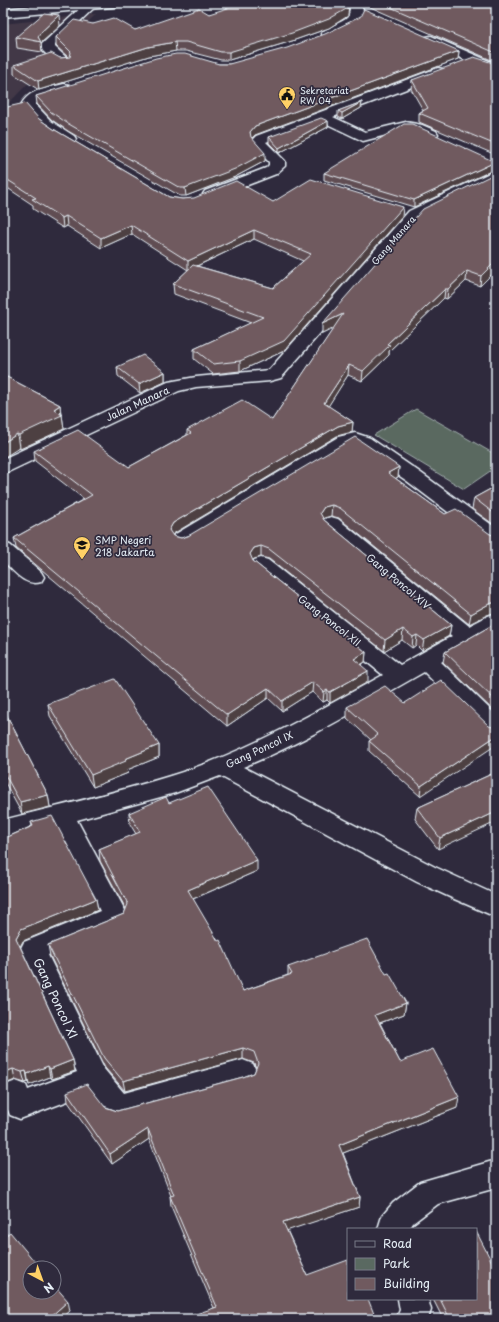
<svg xmlns="http://www.w3.org/2000/svg" width="499" height="1322" font-family="'Playpen Sans',sans-serif">
  <style>
    .built { fill: #423847 }
    .green { fill: #5a6961; stroke: #a1adac }
    .lines { fill: none; stroke-linecap: round; stroke-linejoin: round }
    .minor-casing { stroke: #e8f1f8; stroke-width: 3 }
    .highway-casing { stroke: #e8f1f8; stroke-width: 3 }
    .minor { fill: #2f2a3d; fill-rule: evenodd }
    .highway { fill: #2f2a3d; fill-rule: evenodd }
    .wall { fill: #604d52; stroke: #e8f1f8; fill-rule: evenodd }
    .shaded-wall { fill: #4e3f42; stroke: #e8f1f8 }
    .building { fill: #705a5f; stroke: #e8f1f8 }
    .labels { text-anchor: middle; dominant-baseline: central; stroke-width: 3.5; stroke-linejoin: round; paint-order: stroke }
    .far-poi-label { font-size: 9px; fill: #e8f1f8; stroke: #2f2a3d; text-anchor: start }
    .far-street-label { font-size: 9px; fill: #e8f1f8; stroke: #2f2a3d }
    .street-label { font-size: 10px; fill: #e8f1f8; stroke: #2f2a3d }
    .poi-label { font-size: 10px; fill: #e8f1f8; stroke: #2f2a3d; text-anchor: start }
    .near-street-label { font-size: 12px; fill: #e8f1f8; stroke: #2f2a3d }
  </style>
  <rect width="100%" height="100%" fill="#2f2a3d"/>
  <filter id="ink" filterUnits="userSpaceOnUse"><feTurbulence type="fractalNoise" baseFrequency=".025" numOctaves="2"/><feDisplacementMap in="SourceGraphic" scale="8" xChannelSelector="R" yChannelSelector="G"/><feConvolveMatrix kernelMatrix="1 2 1 2 8 2 1 2 1" color-interpolation-filters="sRGB"/></filter>
  <g filter="url(#ink)">
    <path class="built" d="M96,14l-93,95v-85z"/>
    <path class="green" d="M416,409l80,46v12l-32,22 -90,-54z"/>
    <g class="lines">
      <defs>
        <g id="minor">
          <path d="M86,3h10l1,2 -42,40v2l16,15 -2,3c-11,3 -18,-7 -26,-14l-2,-3 1,-4z"/>
          <path d="M347,3h12c3,4 5,7 4,12 -4,13 -28,25 -40,22l-2,-3c6,-8 20,-10 27,-17l2,-8z"/>
          <path d="M431,36l65,28v9l-70,-30 -2,-3 2,-3z"/>
          <path d="M438,68l5,1 2,3 -2,3 -110,42 32,15 41,-10 16,3 14,6 2,3 -2,3 -5,1 -25,-8 -43,11 -42,-20 -55,21 19,19v5l-9,8 -59,23 -6,2 -6,-2 -2,-3 2,-3 61,-23 3,-3v-3l-17,-17 -1,-4 5,-5z"/>
          <path d="M64,84l5,1 2,3 -2,3 -26,8 -8,5 16,17 23,15 2,3 -2,3c-16,4 -44,-24 -53,-37 8,-16 27,-17 43,-21z"/>
          <path d="M496,170v11l-75,36 -140,161 -11,3 -74,6 -17,4 -169,80 -7,2v-14l165,-77 28,-5 73,-7 140,-159z"/>
          <path d="M355,433l15,5 51,35 75,55v17l-7,-2 -82,-62 -53,-36 -166,100 -7,2 -7,-2 -3,-5 3,-5 164,-98z"/>
          <path d="M331,517l7,2 131,107 19,-10 8,-3v18l-55,31 55,53v23l-8,-3 -64,-63c-59,33 -118,70 -181,95l192,100 61,28v22l-44,-19 -35,-16 -197,-106 -45,17 -98,27 51,96 -4,8 -76,31 56,114 20,24 119,-33 10,4 4,9 -4,9 -10,4 -125,34 -10,-4 -19,-23 -69,26 -10,-4 -2,-5 -5,2v-26l13,-5 10,4 2,5 49,-18 -57,-122 4,-8 76,-31 -45,-85 -52,14v-20c55,-14 112,-27 167,-44 75,-23 144,-63 213,-101l-129,-105 -3,-5 3,-5 7,-2 7,2 132,105 52,-29 -128,-107 -3,-5 3,-5z"/>
          <path d="M3,543l7,2 31,27 3,5 -3,5c-16,5 -27,-11 -38,-21z"/>
          <path d="M496,1160v28l-58,16 -25,19 -4,6h-31l4,-13 11,-13 27,-21z"/>
          <path d="M398,1299h30l3,11 -3,9h-32l4,-9z"/>
        </g>
        <path id="highway" d="M69,3h49l-1,3 -5,1 -109,10v-8z"/>
      </defs>
      <use href="#minor" class="minor-casing"/>
      <use href="#highway" class="highway-casing"/>
      <use href="#minor" class="minor"/>
      <use href="#highway" class="highway"/>
    </g>
    <g class="wall">
      <path d="M361,3h135v59z"/>
      <path d="M349,12l-1,4 -19,12 -37,13 -63,19h-8l-35,-9h-10l-27,5 -110,34 -25,-16v-9l54,-8 -12,-11v-9l37,-13 42,6 74,-16z"/>
      <path d="M60,26l-19,17 1,9 -25,-4 -1,-11z"/>
      <path d="M459,51l-1,8 -203,76 -3,3 13,23 -30,16 -49,19h-6l-112,-65 -16,-11 -15,-16 -1,-8 15,-4v-1l168,-27h10z"/>
      <path d="M496,64v91l-77,-33v-9l4,-3 -12,-21 1,-9z"/>
      <path d="M362,102l-1,6 -19,11 -4,-2v-6z"/>
      <path d="M3,108l36,11 16,11 114,67 13,2 91,3 129,15 -118,134 -44,20 -27,3 -19,-15v-10l57,-26 -77,-29 -1,-10 15,-14 -56,-36 -31,14 -34,-22 -4,2 -30,-19v-4l-30,-20zM254,239l49,22 -30,27 -76,-22z"/>
      <path d="M328,121v6l-49,26 -10,-10v-6z"/>
      <path d="M495,162v7l-81,38 -90,-27v-7z"/>
      <path d="M496,173l-16,113 -14,-5 -19,18 -3,-1 -55,53v4l-27,26 -14,-6 -20,31 25,16 -1,10 -15,4 -164,98 -1,1 1,1 8,2 218,-71 -1,10 -3,1 50,36 45,20 6,2v76l-9,3 -18,9 -130,-106 -8,-2 -7,2 -1,1 1,1 127,105 -2,11 -27,15 -6,-6 -4,3 -10,-8 -18,11 -115,-92 -8,-2 -7,2 -1,1v1l113,91 -1,10 -4,3 7,17 -38,21 -3,-3 -4,2 -11,-10 -30,19 -14,-13 -41,28 -211,-178 -2,-10 70,-39 -49,-38 -1,-10 95,16 58,-32v-5l85,-10 62,-92 -12,6z"/>
      <path d="M117,367l48,5v10l-25,11 -22,-17z"/>
      <path d="M3,375l57,30 1,9 1,1 2,14 -44,20 -1,-1z"/>
      <path d="M496,486v40l-24,-17 2,-11z"/>
      <path d="M496,623v90l-53,-51 2,-10z"/>
      <path d="M405,703l84,23 -69,70 -51,-45v-10l2,-1 -24,-22v-11z"/>
      <path d="M48,704l111,41v12l-32,13 1,3 -35,14 -43,-71z"/>
      <path d="M3,708l45,87 2,12 -28,7 -19,-35z"/>
      <path d="M496,772l-58,77 -23,-30 2,-11z"/>
      <path d="M169,803l88,68 -64,28 50,92 45,-16v-8l98,7 20,29 -2,11 -24,9 20,39 57,46 -114,45 17,44 -1,10 -72,23 20,45 -93,33 -43,-102 -1,-10h1l-22,-57 -37,25 -44,-62 -1,-10 50,19 126,-34 11,-4 2,-5 -2,-5 -11,-4 -118,32 -20,-23 -55,-112 -2,-11 76,-31 2,-5 -26,-48 -1,-12 37,-15 -6,-10 -1,-11z"/>
      <path d="M31,822l65,77 2,11 -75,31 -3,5 53,114 2,11 -23,8 -2,-2 -21,8 -1,-3 -3,1 -10,-3 -12,5v-246l29,-13z"/>
      <path d="M433,1299h43l20,20h-53z"/>
    </g>
    <g class="shaded-wall">
      <path d="M349,4l-1,12 -19,12 -37,13 -63,19v-8z"/>
      <path d="M59,15l1,11 -19,17 -3,-6 2,-4z"/>
      <path d="M175,42l1,9 -27,5 -110,34 -1,-9 110,-34z"/>
      <path d="M459,51l-1,8 -203,76 -5,5v-8l5,-6z"/>
      <path d="M362,102l-1,6 -19,11v-6z"/>
      <path d="M328,121v6l-49,26v-5z"/>
      <path d="M265,153v8l-30,16 -49,19 -1,-8z"/>
      <path d="M495,162v7l-81,38v-7z"/>
      <path d="M403,207l-1,10 -118,134 -44,20v-10z"/>
      <path d="M66,216l1,10 -4,2 -1,-10z"/>
      <path d="M131,225l1,9 -31,14v-10z"/>
      <path d="M254,230v9l-66,31v-9z"/>
      <path d="M496,261v9l-16,16 1,-10z"/>
      <path d="M467,271l-1,10 -19,18 1,-10z"/>
      <path d="M445,289l-1,9 -55,53v4l-27,26 1,-10 24,-27z"/>
      <path d="M343,314v10l-21,10v-10z"/>
      <path d="M349,365l-1,10 -24,38v-10z"/>
      <path d="M165,372v10l-25,11 -1,-9z"/>
      <path d="M60,405l1,11 1,-1 2,14 -44,20 -1,-14z"/>
      <path d="M353,422l-1,10 -15,4 -164,98 -3,7 -1,-11 4,-7 165,-97z"/>
      <path d="M17,434l2,14 -16,10v-15z"/>
      <path d="M399,467l-1,10 -11,6 1,-10z"/>
      <path d="M332,505l-1,11 -7,2 -4,5v-10l4,-6z"/>
      <path d="M261,546v11l-7,2 -4,5v-10l4,-6z"/>
      <path d="M496,602v10l-9,3 -18,9 2,-10 18,-10z"/>
      <path d="M451,625l-2,11 -27,15 2,-11z"/>
      <path d="M403,629l-1,11 -18,11 1,-11z"/>
      <path d="M417,635l-1,10 -4,3 1,-11z"/>
      <path d="M366,652l-1,10 -12,7 1,-10z"/>
      <path d="M368,671v11l-38,21v-11z"/>
      <path d="M313,682l-1,10 -30,19v-10z"/>
      <path d="M268,688v10l-41,28v-11z"/>
      <path d="M327,690v10l-4,2 1,-10z"/>
      <path d="M496,736v9l-76,51 1,-10z"/>
      <path d="M159,745v12l-32,13 1,3 -35,14 -2,-12 34,-16z"/>
      <path d="M48,795l2,12 -28,7 -2,-12z"/>
      <path d="M496,812v10l-58,27 2,-11z"/>
      <path d="M257,860v11l-69,30v-11z"/>
      <path d="M96,899l2,11 -75,31 -4,8 -3,-11 5,-9z"/>
      <path d="M406,1003l-2,11 -30,11 1,-10z"/>
      <path d="M243,1048v11l-118,32 -2,-10z"/>
      <path d="M73,1060l2,11 -23,8 -2,-10z"/>
      <path d="M48,1066l2,11 -21,8 -2,-11z"/>
      <path d="M13,1069l2,11 -12,5v-12z"/>
      <path d="M26,1071l2,11 -3,1 -3,-11z"/>
      <path d="M459,1097l-2,11 -119,47 1,-10z"/>
      <path d="M148,1129l1,10 -37,25 -2,-10z"/>
      <path d="M360,1197l-1,10 -76,25v-10z"/>
      <path d="M68,1301l2,10 -9,8h-13z"/>
    </g>
    <g class="building">
      <path d="M243,3h106v1l-1,4 -19,11 -37,14 -63,19h-8l-35,-10h-11l-27,5 -110,34 -24,-16 37,-12 9,5 10,-1 1,-5 -15,-15 18,-17 19,4 21,-6 21,12 64,-22 10,6z"/>
      <path d="M381,3h115v50z"/>
      <path d="M364,9l95,42 -204,75 -5,6 1,5 14,16 -30,16 -50,19h-5l-113,-65 -16,-11 -15,-16 16,-5h-1l105,-33 20,-4h9l34,10h10l58,-16 38,-14 35,-17z"/>
      <path d="M44,13l15,2 -19,18 -2,4 3,5 -25,-5z"/>
      <path d="M474,57l22,7v81l-77,-32 9,-5 -16,-28z"/>
      <path d="M362,102l-20,11 -4,-2z"/>
      <path d="M25,103l14,16 16,11 114,67 13,2 12,-1 42,-17 37,21 38,-23 92,28 -119,134 -44,20 -27,3 -19,-15 69,-32 -90,-33 20,-19 80,23 38,-34 -57,-24 -66,31 -57,-36 -30,13 -35,-22 -4,2 -30,-19 4,-1 -33,-21v-69z"/>
      <path d="M321,118l7,3 -49,27 -10,-11z"/>
      <path d="M404,124h8l83,38 -81,38 -90,-27z"/>
      <path d="M496,173v88l-15,15 -14,-5 -19,18h-3l-58,55 3,1 -27,26 -14,-6 -25,38 29,19 -15,4 -165,97 -4,7 4,6 8,2 7,-2 167,-99 44,30 -11,6 57,41 11,-5 34,25 6,2v66l-7,2 -18,10 -131,-106 -8,-3 -8,2 -4,6 4,7 127,105 -27,15 -7,-5 -4,2 -10,-8 -18,11 -116,-91 -8,-3 -7,2 -4,6 3,7 113,91 -12,7 14,12 -38,21 -3,-2 -3,2 -11,-10 -31,19 -14,-13 -41,27 -213,-177 78,-43 -58,-44 44,-21 51,37 62,-34 -4,-3 55,-30 30,20 71,-106 -21,10 101,-115z"/>
      <path d="M143,355l22,17 -26,12 -22,-17z"/>
      <path d="M3,375l57,30 -6,4 8,6 -43,20 -2,-1 -14,9z"/>
      <path d="M496,486v29l-22,-17z"/>
      <path d="M496,623v78l-51,-49z"/>
      <path d="M115,679l44,66 -34,14 1,2 -35,14 -43,-71z"/>
      <path d="M441,680l48,46 7,2v8l-75,50 -52,-45 9,-6 -31,-28 38,-21 20,17z"/>
      <path d="M3,708l45,87 -28,7 -17,-31z"/>
      <path d="M496,772v40l-56,26 -23,-30z"/>
      <path d="M208,787l49,73 -69,30 30,51 2,-1 23,51 49,-17 -4,-7 79,-28 19,35 3,-1 17,30 -31,12 25,47 33,-13 26,48 -120,48 21,52 -77,25 24,53 41,-15v39h20l8,20h-195l36,-12 -47,-111 4,-1 -26,-66 -38,25 -43,-62 20,-8 18,23 12,4 126,-34 11,-4 4,-10 -4,-11 -11,-4 -120,33 -19,-23 -56,-113 76,-31 4,-10 -29,-55 41,-17 -11,-19 37,-16 3,6z"/>
      <path d="M52,816l44,83 -75,30 -5,9 57,122 -23,9 -2,-3 -21,8 -1,-3 -4,1 -9,-3 -10,4v-234l30,-13 -2,-4z"/>
      <path d="M476,1231l20,39v49h-46l-10,-20h36z"/>
      <path d="M10,1232l30,36h-10v24h24v-7l14,16 -20,18h-45v-81z"/>
    </g>
  </g>
  <defs>
    <symbol id="civic-pin" viewBox="-11 -11 22 30"><path d="M0 17L-7.5 6A9.5 9.5 0 1 1 7.5 6Z" fill="#ffd166" stroke="#2f2a3d"/><path d="M-.6-6.5H3V-4.5H.6V-3L4-1V1h2V6H-6V1h2V-1L-.6-3ZM-1.2 2.5V6h2.4V2.5Z" fill="#111"/></symbol>
    <symbol id="school-pin" viewBox="-11 -11 22 30"><path d="M0 17L-7.5 6A9.5 9.5 0 1 1 7.5 6Z" fill="#ffd166" stroke="#2f2a3d"/><path d="M0-5L7-2L0 1L-7-2ZM-4 1L0 2.5L4 1V4Q0 6-4 4Z" fill="#111"/></symbol>
  </defs>
  <g fill-rule="evenodd">
    <use href="#civic-pin" x="277" y="85" width="20" height="27"/>
    <use href="#school-pin" x="72" y="535" width="20" height="27"/>
  </g>
  <g class="labels">
    <g class="far-poi-label">
      <text x="300" y="90">Sekretariat<tspan x="300" dy="10">RW 04</tspan></text>
    </g>
    <g class="far-street-label">
      <text transform="translate(393 240) rotate(-49)">Gang Manara</text>
    </g>
    <g class="street-label">
      <text transform="translate(137 403) rotate(-25)">Jalan Manara</text>
      <text transform="translate(399 581) rotate(40)">Gang Poncol XIV</text>
      <text transform="translate(330 620) rotate(38)">Gang Poncol XII</text>
      <text transform="translate(259 749) rotate(-25)">Gang Poncol IX</text>
    </g>
    <g class="poi-label">
      <text x="95" y="539">SMP Negeri<tspan x="95" dy="12">218 Jakarta</tspan></text>
    </g>
    <g class="near-street-label">
      <text transform="translate(56 998) rotate(65)">Gang Poncol XI</text>
    </g>
  </g>
  <rect width="499" height="1322" fill="none" stroke="#2f2a3d" stroke-width="16"/>
  <rect x="8" y="8" width="483" height="1306" fill="none" stroke="#e8f1f8" stroke-width="1.5" filter="url(#ink)"/>
  <rect x="347" y="1228" width="130" height="72" fill="#2f2a3d" stroke="#797a88"/>
  <rect x="355" y="1241" width="20" height="6" fill="#2f2a3d" stroke="#797a88"/>
  <text x="383" y="1248" font-size="12" fill="#e8f1f8">Road</text>
  <rect x="355" y="1258" width="20" height="12" fill="#5a6961" stroke="#797a88"/>
  <text x="383" y="1268" font-size="12" fill="#e8f1f8">Park</text>
  <rect x="355" y="1278" width="20" height="12" fill="#705a5f" stroke="#797a88"/>
  <text x="383" y="1288" font-size="12" fill="#e8f1f8">Building</text>
  <g transform="translate(42 1280) rotate(139)"><circle r="19" fill="#2f2a3d" stroke="#797a88"/>
  <path d="M0-3L7 15L0 10L-7 15Z" fill="#ffd166"/>
  <text y="-6" font-size="11" font-weight="bold" text-anchor="middle" fill="#e8f1f8">N</text>
  </g>
</svg>
